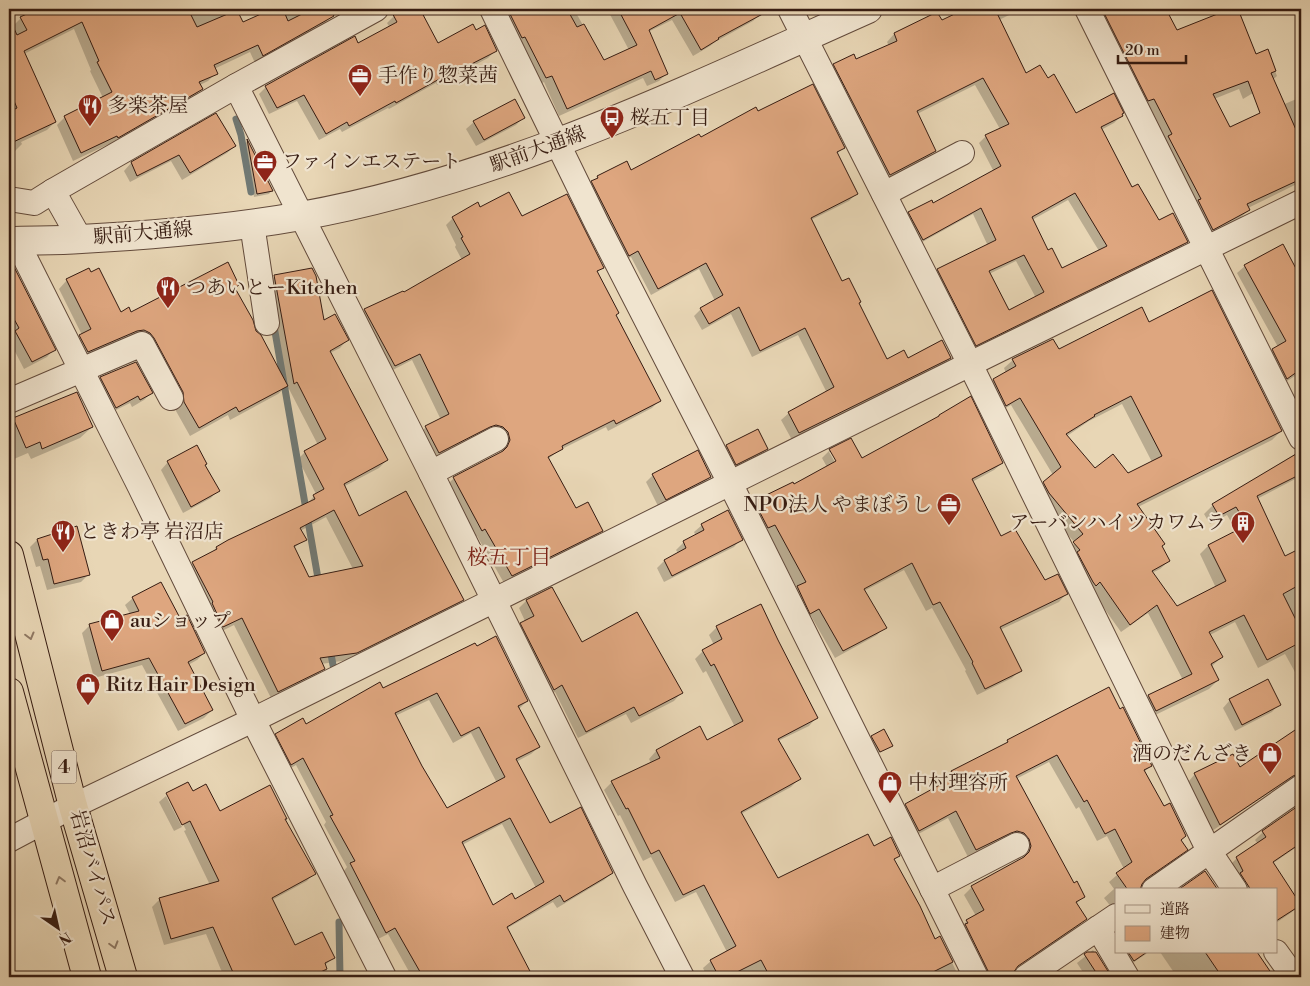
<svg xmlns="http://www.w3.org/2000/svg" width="1310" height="986" font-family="'Libre Bodoni','Noto Serif JP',serif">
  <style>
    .shadow { fill: #0003; fill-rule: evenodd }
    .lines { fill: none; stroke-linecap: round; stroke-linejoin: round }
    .stream { stroke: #717974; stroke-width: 7 }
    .building { fill: #dea67f; stroke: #361c12; fill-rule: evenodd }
    .minor-casing { stroke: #624a3b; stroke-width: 26 }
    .tertiary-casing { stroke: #624a3b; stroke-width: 30 }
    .trunk-casing { stroke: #361c12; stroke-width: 30 }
    .minor { stroke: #f0e4cf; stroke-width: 24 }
    .tertiary { stroke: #f0e4cf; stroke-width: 28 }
    .trunk { stroke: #e8d6b5; stroke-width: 28 }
    .oneway { stroke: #8f7964 }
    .labels { text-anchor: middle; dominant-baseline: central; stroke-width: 4.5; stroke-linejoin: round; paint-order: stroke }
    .shield { fill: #f0e4cf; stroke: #6e584b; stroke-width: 1 }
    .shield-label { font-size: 19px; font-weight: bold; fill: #361c12 }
    .poi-label { font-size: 20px; fill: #361c12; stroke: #f0e4cf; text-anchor: start }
    .street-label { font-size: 20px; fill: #361c12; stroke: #f0e4cf }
    .neighbourhood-label { font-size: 21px; fill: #7a1f14; stroke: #f0e4cf }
  </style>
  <rect width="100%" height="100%" fill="#e8d6b5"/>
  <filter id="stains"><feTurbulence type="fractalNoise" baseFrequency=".004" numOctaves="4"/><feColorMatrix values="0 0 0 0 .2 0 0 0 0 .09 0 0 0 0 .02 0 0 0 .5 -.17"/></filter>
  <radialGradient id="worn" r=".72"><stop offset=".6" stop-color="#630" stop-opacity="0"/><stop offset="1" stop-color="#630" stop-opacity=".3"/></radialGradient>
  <g class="shadow">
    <path d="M40,9h195l7,15 33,-15h60l-5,2 2,5 -8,8 -69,39 -5,-11 -36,17 2,4 -8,8 -8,4 2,4 -9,8 -83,48 -1,-1 -36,17 -16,-36 8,-8 38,-19 -13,-27 1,-1 -17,-41 -50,25 31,68 -8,8 -26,12 1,2 -8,8 -5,3v-115l9,-4 -5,-10 8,-8z"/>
    <path d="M410,9h8l19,36 39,-13 20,18 -8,8 -51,27 -1,-2 -47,26 -1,-1 -46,24 -2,-3 -21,11 -22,-39 -28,13 -10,-20 7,-7 92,-42 32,-17 -3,-5 7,-7z"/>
    <path d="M517,9h63l-5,2 28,50 26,-11 -22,-41h150l3,5 -7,7 -38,21 -5,4 -17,10 -21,-36 -24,12 18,42 -7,7 -12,5 -4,-8 -84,38 -15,-34 -5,3 -37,-65 7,-7z"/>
    <path d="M967,9h54l-22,11 27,55 21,4 29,36 45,1 -7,7 -13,7 31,59 27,33 27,20 -7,7 -210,103 -38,-75 7,-7 50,-24 -15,-32 -58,32 -13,-26 7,-7 24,-9 61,-32 -15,-29 7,-7 14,-7 -25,-44 -58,29 18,37 -8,7 -45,24 -55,-110 7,-7 22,-4 33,-15 -2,-4 7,-8 43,-21 4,9zM1068,200l31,51 -37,19 -15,-18 -15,-32zM1016,261l20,37 -27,14 -20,-38z"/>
    <path d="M1091,9h73l13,23 60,-23 18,46 12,-4 10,25 -9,8 -25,15 -4,-10 -25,10 7,32 80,-34v85l-53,26 1,2 -9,8 -36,20z"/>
    <path d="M758,112l85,35 -6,7 19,40 -7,7 -38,19 31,63 15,21 30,57 63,-3 -7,7 -151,75 -11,-20 8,-7 38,-20 -29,-58 -46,22 -21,-43 -29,16 -8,-14 7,-7 14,-8 -16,-32 -48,26 -20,-38 -10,5 -36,-72 13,-13 33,-6z"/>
    <path d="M215,115l20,31 -8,7 -45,27 -11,-19 -41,21 -6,-11 7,-8z"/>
    <path d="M523,118l-7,7 -40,21 -10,-17 8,-7z"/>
    <path d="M247,141l25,49 -3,4 -15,3 -9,-53z"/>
    <path d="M480,208l42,10 80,49 -5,6 18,43 45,84 -8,8 -44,23 -2,-4 -46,23 -12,9 28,51 25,21 -7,7 -90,45 -27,-47 -3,1 -27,-52 7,-7 47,-25 2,-5 -72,12 -13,-25 8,-8 15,-7 -29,-60 -25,13 -30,-55 8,-8 38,-18v2l59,-34 -7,-13 1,-2 -10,-20 7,-7z"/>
    <path d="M1283,246l18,34v92l-17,11 -19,-26 13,-10 -41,-74 8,-7z"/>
    <path d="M275,276l48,46 24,18 -7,8 -10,5 57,107 -8,8 -36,19 15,31 105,82 -8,7 -106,53 -28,4 2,5 -7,7 -45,22 -37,-73 -18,9 -30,-64 7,-7 18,-9 5,-6 91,-44 9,-10 -18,-35 7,-7 13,-7 -29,-56 -2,1 -1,-3 -8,7 -48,26 -2,-5 -38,21 -14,-25 -1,-11 -29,-54 -67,14 -7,-16 10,-9 -23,-46 8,-9 53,33 11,1 103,-25 21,43 30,51 -17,-100zM326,517l27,52 -44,9 -15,-30 11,-9 -5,-8z"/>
    <path d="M18,278l36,71 -7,8 -23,12 -15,-29 3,-4 -3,-6v-47z"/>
    <path d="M1148,324l133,107 -9,9 -134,67 31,54 -9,8 -8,4 25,35 39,-20 -16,-34 8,-8 29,-14 -10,-17 -17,9 -6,-10 9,-9 85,-53h3v24l-44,23 28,59 16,-9v134l-16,-29 -27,14 -23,-46 -25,13 12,22 -11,10 7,13 -9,9 -62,30 -7,-14 9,-9 34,-16 -35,-67 -27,19 -30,-42 -25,-38 9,-9 -35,-41 -5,-10 18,-17 -42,-70 -14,8 -12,-25 8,-8 13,-7 -2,-5 9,-8 45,-9zM1122,404l30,58 -24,13 -33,-6 -28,-33 22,-15z"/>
    <path d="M101,378l50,15 -7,7 -12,7 -2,-4 -22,11 -14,-29z"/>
    <path d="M939,416l63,47 -8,7 -22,12 29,56 43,44 22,12 -7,8 -59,28 20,40 -8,8 -35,17 -12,-24 1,-1 -34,-62 -6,3 -22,-41 -40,21 21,36 -8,8 -42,23 -24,-42 -9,4 -12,-25 7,-7 -30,-56 -20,-22 8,-8 38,-16 34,-19 -5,-9 8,-8 21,-10 11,20 74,-41zM829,452h2l9,14 -2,1z"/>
    <path d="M14,419l78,8 -12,11 -49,21 -3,-6 -14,6 -5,-14v-20z"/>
    <path d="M726,446l41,2 -7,8 -31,15 -10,-18z"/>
    <path d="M168,462l36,3 14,25 -7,8 -28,15 -22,-43z"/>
    <path d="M653,475l57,2 -7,7 -45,22 -12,-24z"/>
    <path d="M702,525l39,14 -7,8 -70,35 -7,-14 7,-7 14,-8 -2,-3 8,-8 12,-6 -2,-4z"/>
    <path d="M37,540l52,34 -8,8 -34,8 -7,-24 -4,1 -6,-20z"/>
    <path d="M552,588l30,55 99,50 -7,8 -43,22 -5,-9 -48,24 -23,-46 -9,4 -32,-65 11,-10 -6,-13 7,-7z"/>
    <path d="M133,598l46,22 25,33 -7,7 -9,5 24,45 -8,8 -26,13 -36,-66 -48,13 -12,-45 7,-7 41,-12 -5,-9z"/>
    <path d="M717,627l99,91 -7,8 -31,15 21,38 -8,8 -50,27 36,66 96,-32 26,8 -6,5 42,80 5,-3 19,39h-252l-4,-9 8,-7 16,-9 -31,-60 -21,10 -24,-45 -8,4 -23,-46 -2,1 -14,-26 8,-8 39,-19 -2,-4 7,-8 44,-23 7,13 28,-14 -29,-56 -3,2 -8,-14 8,-8 11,-6 -5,-10z"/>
    <path d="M475,645l52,56 -8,8 20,38 -8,7 -15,8 33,63 63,48 -8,7 -47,28 -4,-6 -47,27 25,48h-119l-24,-43 -10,5 -35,-67 4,-5 -23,-42 2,-3 -30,-57 -12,7 -15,-30 7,-7 30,-10zM429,700l24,43 18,-10 26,50 -50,26 -26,-43 -26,-50zM502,824l34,64 -21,12 -22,6 -31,-61z"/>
    <path d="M1230,700l49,4 -7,8 -37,19 -12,-23z"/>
    <path d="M1301,727v44l-10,9 -7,3 -72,48 -24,-49 7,-8 44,-5z"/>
    <path d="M872,737l19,8 -15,10 -7,-15z"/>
    <path d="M1008,741l143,25 -7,6 36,69 6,8 -8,8 -37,27 -2,6h-23v23l-12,-15 10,-9 -5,-7 15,-13 -17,-33 -10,5 -18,-34 -3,2 -27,-47 -33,17 57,106 10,12 -7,7 9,15 -7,8 -66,44 -1,6h-31l-21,-48 8,-8 9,-5 -12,-21 8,-8 50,-28 1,-4 -1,-8 -54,10 -20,-39 -37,20 -13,-25 8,-8 40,-22 -2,-3 8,-8 50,-25z"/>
    <path d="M192,793l27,19 65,8 30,53 -7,8 -35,19 22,47 39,11 -9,8 6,11h-106l-18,-43 -42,11 -12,-38 8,-8 50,-14 -26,-54 2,-1 -18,-35h-2z"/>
    <path d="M166,796l16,31 -8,4 -15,-29z"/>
    <path d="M1301,805v39l-29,20 28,40 -8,8 -16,11v-33h-39l-8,-24 8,-8 21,-14 -3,-4 8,-8z"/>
    <path d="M1093,950l17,27h-24l-9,-14z"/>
    <path d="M1116,952h33l-24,16z"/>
    <path d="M1160,952h96l17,25h-96z"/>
    <path d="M590,973l2,4h-10z"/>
  </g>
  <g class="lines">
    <g class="stream">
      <path d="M236,119l5,16 10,57"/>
      <path d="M274,326l45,258"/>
      <path d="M330,649l3,16"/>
      <path d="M339,922l1,55"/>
    </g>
  </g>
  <g class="building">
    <path d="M38,9h150l9,18 40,-17 6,12 29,-13h11l5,12 24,-12h18l4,7 -71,40 -5,-11 -44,20 4,9 -19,8 4,7 -85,49 -1,-2 -36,17 -17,-37 48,-24 -15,-30 2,-1 -17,-39 -58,29 32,71 -47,22v-32l8,-4 -8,-19v-72l8,18 10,-5 -7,-13z"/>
    <path d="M390,9h30l18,34 35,-19 3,6 9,-5 12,26 -53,27 -1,-1 -47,26 -1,-2 -46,25 -2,-4 -21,12 -22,-39 -27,13 -12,-22 90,-50 3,7 39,-21z"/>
    <path d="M514,9h53l10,18 7,-3 20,36 33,-15 -19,-36h154l-54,29 1,1 -18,11 -21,-37 -31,17 19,44 -13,6 -4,-9 -84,38 -15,-33 -6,2 -21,-41 -3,1 -13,-26z"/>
    <path d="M965,9h30l31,64 14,-8 8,13 6,-4 22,39 38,-20 10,20 -2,1 1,2 -22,11 31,60 6,-3 21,36 14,-7 15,29 -212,104 -39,-77 59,-29 -15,-32 -58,32 -15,-28 24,-12 1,3 68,-37 -16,-31 24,-11 -26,-46 -66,33 19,40 -46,24 -57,-111 21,-10 2,5 41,-18 -3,-8 43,-21 5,8zM1075,193l32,53 -45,22 -10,-20 -4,2 -16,-33zM1024,255l20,37 -35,18 -20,-39z"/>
    <path d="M1102,9h64l11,21 53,-21h8l18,45 12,-5 8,22 -5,2 30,68v38l-54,25 3,6 -37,20 -15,-30 3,-1 -33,-63 4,-2 -18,-35 -6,2zM1248,81l12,32 -30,14 -17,-33z"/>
    <path d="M813,84l32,64 -8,4 21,42 -47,24 31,63 7,-3 12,24 -2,1 28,56 17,-9 4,8 34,-18 9,18 -152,75 -11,-21 46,-25 -29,-59 -45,23 -21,-44 -30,17 -9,-16 23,-13 -17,-32 -48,26 -20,-38 -9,5 -38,-75 7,-3 -1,-2 30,-15 4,9 68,-36 2,3 55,-30 2,4z"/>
    <path d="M515,99l10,19 -41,22 -11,-19z"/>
    <path d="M216,113l20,33 -46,27 -11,-18 -42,21 -6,-14z"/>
    <path d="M247,139l26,52 -16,3z"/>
    <path d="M509,192l13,24 45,-22 37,74 -7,3 22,42 -3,2 45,86 -45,23 -2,-4 -52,26 1,3 -15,8 28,51 12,-6 15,29 -91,45 -27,-47 -3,2 -29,-54 50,-26 4,-4 3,-7 -2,-8 -5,-5 -7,-2 -6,2 -51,26 -14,-27 24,-12 -29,-60 -25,12 -31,-57 39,-18 1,1 66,-38 -9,-16 2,-1 -11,-20 26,-15 2,5z"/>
    <path d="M1283,244l18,34v91l-14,10 -15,-30 14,-8 -42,-76z"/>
    <path d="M9,257l47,93 -24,12 -17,-31 4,-3 -10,-18z"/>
    <path d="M228,262l11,23 -4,3 18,32 3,11 5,4 27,51 -49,26 -3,-5 -37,21 -15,-26 -1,-10 -29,-54 -4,-5 -6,-3 -7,1 -49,21 -9,-17 12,-6 -25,-50 23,-11 2,4 8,-4 22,44 8,-5 2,5z"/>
    <path d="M312,268l4,8 8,44 11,-6 14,26 -19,11 58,109 -44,24 15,32 47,-25 58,109 -107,53 -37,5 5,11 -47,23 -36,-74 -19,9 -11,-24 1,-1 -21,-40 25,-13 -1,-2 12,-7 87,-41 -2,-4 11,-6 -20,-38 22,-12 -29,-57 -3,2 -20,-109zM334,510l29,56 -54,11 -15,-31 13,-6 -7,-12z"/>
    <path d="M1212,290l70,141 -145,73 28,40 -3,2 8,15 -18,10 25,35 49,-25 -18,-36 39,-20 -11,-18 -17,9 -7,-12 84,-50 5,11v9l-44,22 28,60 16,-8v36l-18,10 18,36v12l-34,18 -23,-45 -35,17 14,25 -12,7 8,16 -63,31 -8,-16 44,-21 -35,-69 -27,20 -30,-43 -4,4 -3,-4 -16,-30 3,-2 -7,-8 10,-8 -34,-41 -6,-11 18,-15 -41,-69 -14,8 -13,-27 23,-13 -4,-7 41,-20 6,10 83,-42 7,15zM1131,396l31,60 -34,17 -15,-19 -18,14 -29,-34 29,-18 -1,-1z"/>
    <path d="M136,362l17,31 -13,7 -2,-4 -22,12 -16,-31z"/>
    <path d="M77,392l16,35 -51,22 -2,-7 -14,6 -13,-30z"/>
    <path d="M971,396l32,67 -31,16 29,57 14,-7 30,51 13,-6 10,20 -68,33 22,44 -37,18 -13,-26 1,-1 -33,-60 -7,3 -21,-42 -48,26 23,39 -44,23 -24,-42 -9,5 -13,-28 9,-4 -31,-57 -7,3 -14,-27 39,-19 1,2 42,-23 -7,-12 22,-11 11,20 77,-42v-1z"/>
    <path d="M758,429l10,20 -32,16 -10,-20z"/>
    <path d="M197,445l10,19 -2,1 15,26 -29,16 -24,-46z"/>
    <path d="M698,450l13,27 -45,23 -14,-26z"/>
    <path d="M728,510l15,30 -71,36 -8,-16 22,-12 -3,-7 21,-11 -3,-6z"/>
    <path d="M77,526l13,49 -36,9 -6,-25 -5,1 -6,-21z"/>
    <path d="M161,582l19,36 7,-3 18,38 -17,9 25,48 -28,14 -36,-66 -47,13 -13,-47 50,-13 -7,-14z"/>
    <path d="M552,587l30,55 55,-30 46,81 -44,23 -5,-9 -48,25 -24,-47 -8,5 -34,-67 14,-7 -8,-16z"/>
    <path d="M761,604l17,36 40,78 -40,21 23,40 -60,33 37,66 90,-44 6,12 17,-9 9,19 -6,3 26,47 15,33 5,-3 13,26 -30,15h-153l-9,-17 -34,17h-8l-9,-17 26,-14 -32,-61 -21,10 -24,-45 -8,4 -23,-46 -2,1 -15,-28 49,-23 -4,-8 44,-24 7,14 36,-19 -29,-57 -3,2 -9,-16 20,-11 -6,-13z"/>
    <path d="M496,636l32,65 -10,5 22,41 -24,12 34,64 31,-16 32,66 -49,29 -4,-7 -53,32 26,50h-110l-28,-49 -9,5 -36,-70 5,-2 -25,-45 3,-1 -30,-57 -12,7 -16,-31 28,-16 3,6 74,-42 3,6 92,-45 2,3zM437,693l24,43 18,-9 26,50 -58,31 -25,-42 -27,-53zM510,818l34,64 -29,17 -3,-6 -19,12 -31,-63z"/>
    <path d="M1268,679l13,26 -39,20 -13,-26z"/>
    <path d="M1109,687l11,22 3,-2 29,59 -8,4 20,36 6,-3 16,33 -5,4 7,10 -42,29 -4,5 -2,6h-12l-12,-17 16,-11 -17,-33 -10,5 -18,-34 -3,2 -27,-47 -41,21 58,107 3,-2 8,16 -9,5 11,17 -69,47 -5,7 -6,4h-17l-2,-6 -23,-47 3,-1 -2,-3 18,-10 -13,-24 53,-29 5,-5 2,-6 -2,-7 -5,-6 -7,-2 -6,2 -35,17 -20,-39 -37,20 -14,-27 49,-27 -3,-6 57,-29 -1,-2z"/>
    <path d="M1301,726v47l-8,3 -73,49 -26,-52 39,-19 7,13z"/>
    <path d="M884,729l9,17 -13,6 -9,-16z"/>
    <path d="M188,782l5,9 13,-7 14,27 50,-26 17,34h-2l31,55 -44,24 23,47 27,-13 13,26 -10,5 2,6 -17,8h-75l-22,-50 -42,12 -12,-41 60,-17 -29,-60 -8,4 -16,-32z"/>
    <path d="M1301,804v39l-28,19 28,43 -25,16v-31h-25l-11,-17 3,-2 -7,-14 30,-20 -4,-6z"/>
    <path d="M1205,871l13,19h-40z"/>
    <path d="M1087,952h9l15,24 -12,1 -15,-23z"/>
    <path d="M1128,952h19l-13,9z"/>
    <path d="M1205,952h52l17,25h-52z"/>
  </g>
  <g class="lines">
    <defs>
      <g id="minor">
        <path d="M492,9l105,215 133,259 246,494"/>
        <path d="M790,9l180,355 239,487 26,39"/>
        <path d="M1087,9l214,429"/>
        <path d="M236,86l195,387 204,413 47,91"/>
        <path d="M884,194l78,-41"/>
        <path d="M9,199l25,4 19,-12"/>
        <path d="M252,224l15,99"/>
        <path d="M80,239l-27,-48 183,-105 140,-77"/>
        <path d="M16,240l124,247 113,233 131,257"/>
        <path d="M9,401l133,-57 29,54"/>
        <path d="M431,473l65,-34"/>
        <path d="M9,840l64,-34 180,-86 717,-356 331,-162"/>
        <path d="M932,889l85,-44"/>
        <path d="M1154,890l147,-103"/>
        <path d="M1098,928l29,49"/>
        <path d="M1276,952l18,25"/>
        <path d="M1026,977l90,-61"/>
      </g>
      <path id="tertiary" d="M9,241c24,-1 48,0 72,-2 73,-4 148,-10 220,-23 200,-36 383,-125 567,-207"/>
      <g id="trunk">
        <path d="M9,555l64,251 50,171"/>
        <path d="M9,692l78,285"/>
      </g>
    </defs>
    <use href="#minor" class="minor-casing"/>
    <use href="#tertiary" class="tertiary-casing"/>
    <use href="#trunk" class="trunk-casing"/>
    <use href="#minor" class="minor"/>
    <use href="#tertiary" class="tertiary"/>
    <use href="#trunk" class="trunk"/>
  </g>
  <defs><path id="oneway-chevron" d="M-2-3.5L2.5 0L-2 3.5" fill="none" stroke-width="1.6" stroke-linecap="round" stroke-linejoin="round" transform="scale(1.25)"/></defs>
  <g class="oneway">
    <use href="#oneway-chevron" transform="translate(30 636) rotate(75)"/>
    <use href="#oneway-chevron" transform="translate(60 880) rotate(-105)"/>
    <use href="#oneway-chevron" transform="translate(114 945) rotate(74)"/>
  </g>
  <defs>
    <symbol id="office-pin" viewBox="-11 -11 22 30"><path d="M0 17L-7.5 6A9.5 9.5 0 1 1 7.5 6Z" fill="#8f2418" stroke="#f0e4cf"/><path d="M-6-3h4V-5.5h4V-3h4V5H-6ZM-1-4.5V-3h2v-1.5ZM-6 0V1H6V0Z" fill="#fff"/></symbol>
    <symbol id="restaurant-pin" viewBox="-11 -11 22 30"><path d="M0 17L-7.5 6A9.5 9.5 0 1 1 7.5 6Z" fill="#8f2418" stroke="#f0e4cf"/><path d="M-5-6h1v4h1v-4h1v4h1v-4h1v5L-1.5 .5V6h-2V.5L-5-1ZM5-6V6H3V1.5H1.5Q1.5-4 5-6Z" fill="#fff"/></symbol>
    <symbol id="bus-pin" viewBox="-11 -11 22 30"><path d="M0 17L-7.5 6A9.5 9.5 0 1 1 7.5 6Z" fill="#8f2418" stroke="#f0e4cf"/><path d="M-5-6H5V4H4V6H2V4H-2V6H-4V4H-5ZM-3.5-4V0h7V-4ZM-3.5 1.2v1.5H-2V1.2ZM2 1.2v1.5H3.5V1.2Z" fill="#fff"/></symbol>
    <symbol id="building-pin" viewBox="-11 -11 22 30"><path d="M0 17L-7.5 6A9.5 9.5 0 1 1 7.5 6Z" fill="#8f2418" stroke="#f0e4cf"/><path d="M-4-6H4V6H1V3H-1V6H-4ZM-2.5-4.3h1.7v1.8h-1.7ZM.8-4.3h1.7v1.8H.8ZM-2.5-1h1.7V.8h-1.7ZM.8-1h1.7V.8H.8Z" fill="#fff"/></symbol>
    <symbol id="shop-pin" viewBox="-11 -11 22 30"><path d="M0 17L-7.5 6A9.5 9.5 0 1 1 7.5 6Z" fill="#8f2418" stroke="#f0e4cf"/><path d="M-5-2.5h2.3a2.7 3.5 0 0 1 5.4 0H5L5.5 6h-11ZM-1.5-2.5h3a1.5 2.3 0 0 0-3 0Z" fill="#fff"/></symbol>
  </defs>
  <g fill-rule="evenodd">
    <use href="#office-pin" x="346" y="62" width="28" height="38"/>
    <use href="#restaurant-pin" x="76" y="92" width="28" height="38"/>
    <use href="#bus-pin" x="598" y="104" width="28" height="38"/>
    <use href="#office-pin" x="251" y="148" width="28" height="38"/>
    <use href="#restaurant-pin" x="154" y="274" width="28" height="38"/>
    <use href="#office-pin" x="935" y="491" width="28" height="38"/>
    <use href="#building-pin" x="1229" y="509" width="28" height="38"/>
    <use href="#restaurant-pin" x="49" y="518" width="28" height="38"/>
    <use href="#shop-pin" x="98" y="607" width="28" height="38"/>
    <use href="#shop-pin" x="74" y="671" width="28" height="38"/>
    <use href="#shop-pin" x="1256" y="740" width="28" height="38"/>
    <use href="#shop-pin" x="876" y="769" width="28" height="38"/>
  </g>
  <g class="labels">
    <rect class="shield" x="51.5" y="750.5" width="25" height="33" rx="4"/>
    <g class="shield-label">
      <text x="64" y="767">4</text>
    </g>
    <g class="poi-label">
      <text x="378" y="76">手作り惣菜茜</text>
      <text x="108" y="106">多楽茶屋</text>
      <text x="630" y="118">桜五丁目</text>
      <text x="282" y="162">ファインエステート</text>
      <text x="186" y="288">つあいとーKitchen</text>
      <text x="932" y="505" text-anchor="end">NPO法人 やまぼうし</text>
      <text x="1226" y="523" text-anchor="end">アーバンハイツカワムラ</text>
      <text x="80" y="532">ときわ亭 岩沼店</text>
      <text x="130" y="621">auショップ</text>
      <text x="106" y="685">Ritz Hair Design</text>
      <text x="1252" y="754" text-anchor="end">酒のだんざき</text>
      <text x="908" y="783">中村理容所</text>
    </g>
    <g class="street-label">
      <text transform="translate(538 150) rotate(-20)">駅前大通線</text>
      <text transform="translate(143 234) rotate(-5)">駅前大通線</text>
      <text transform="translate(92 868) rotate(74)">岩沼バイパス</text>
    </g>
    <g class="neighbourhood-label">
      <text x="509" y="558">桜五丁目</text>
    </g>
  </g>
  <rect width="1310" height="986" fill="none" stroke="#e8d6b5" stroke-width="30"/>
  <rect x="10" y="10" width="1290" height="966" fill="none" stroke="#361c12" stroke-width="2.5"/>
  <rect x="15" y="15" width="1280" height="956" fill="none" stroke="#361c12"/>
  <rect x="1115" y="888" width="162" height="65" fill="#f0e4cf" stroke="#a69483"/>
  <rect x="1125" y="905" width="25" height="8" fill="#f0e4cf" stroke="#a69483"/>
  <text x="1160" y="914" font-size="15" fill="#361c12">道路</text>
  <rect x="1125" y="926" width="25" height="15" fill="#dea67f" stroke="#a69483"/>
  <text x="1160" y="938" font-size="15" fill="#361c12">建物</text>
  <g transform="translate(58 928) rotate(146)" stroke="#f0e4cf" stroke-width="4" paint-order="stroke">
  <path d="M0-4L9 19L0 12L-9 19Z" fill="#361c12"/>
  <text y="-8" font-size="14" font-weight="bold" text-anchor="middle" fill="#361c12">N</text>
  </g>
  <path d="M1118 55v8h68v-8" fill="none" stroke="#361c12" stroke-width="2.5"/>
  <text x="1125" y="55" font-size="15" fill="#361c12" stroke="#f0e4cf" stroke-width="4" paint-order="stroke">20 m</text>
  <rect width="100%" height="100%" filter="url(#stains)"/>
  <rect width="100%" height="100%" fill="url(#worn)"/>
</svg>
